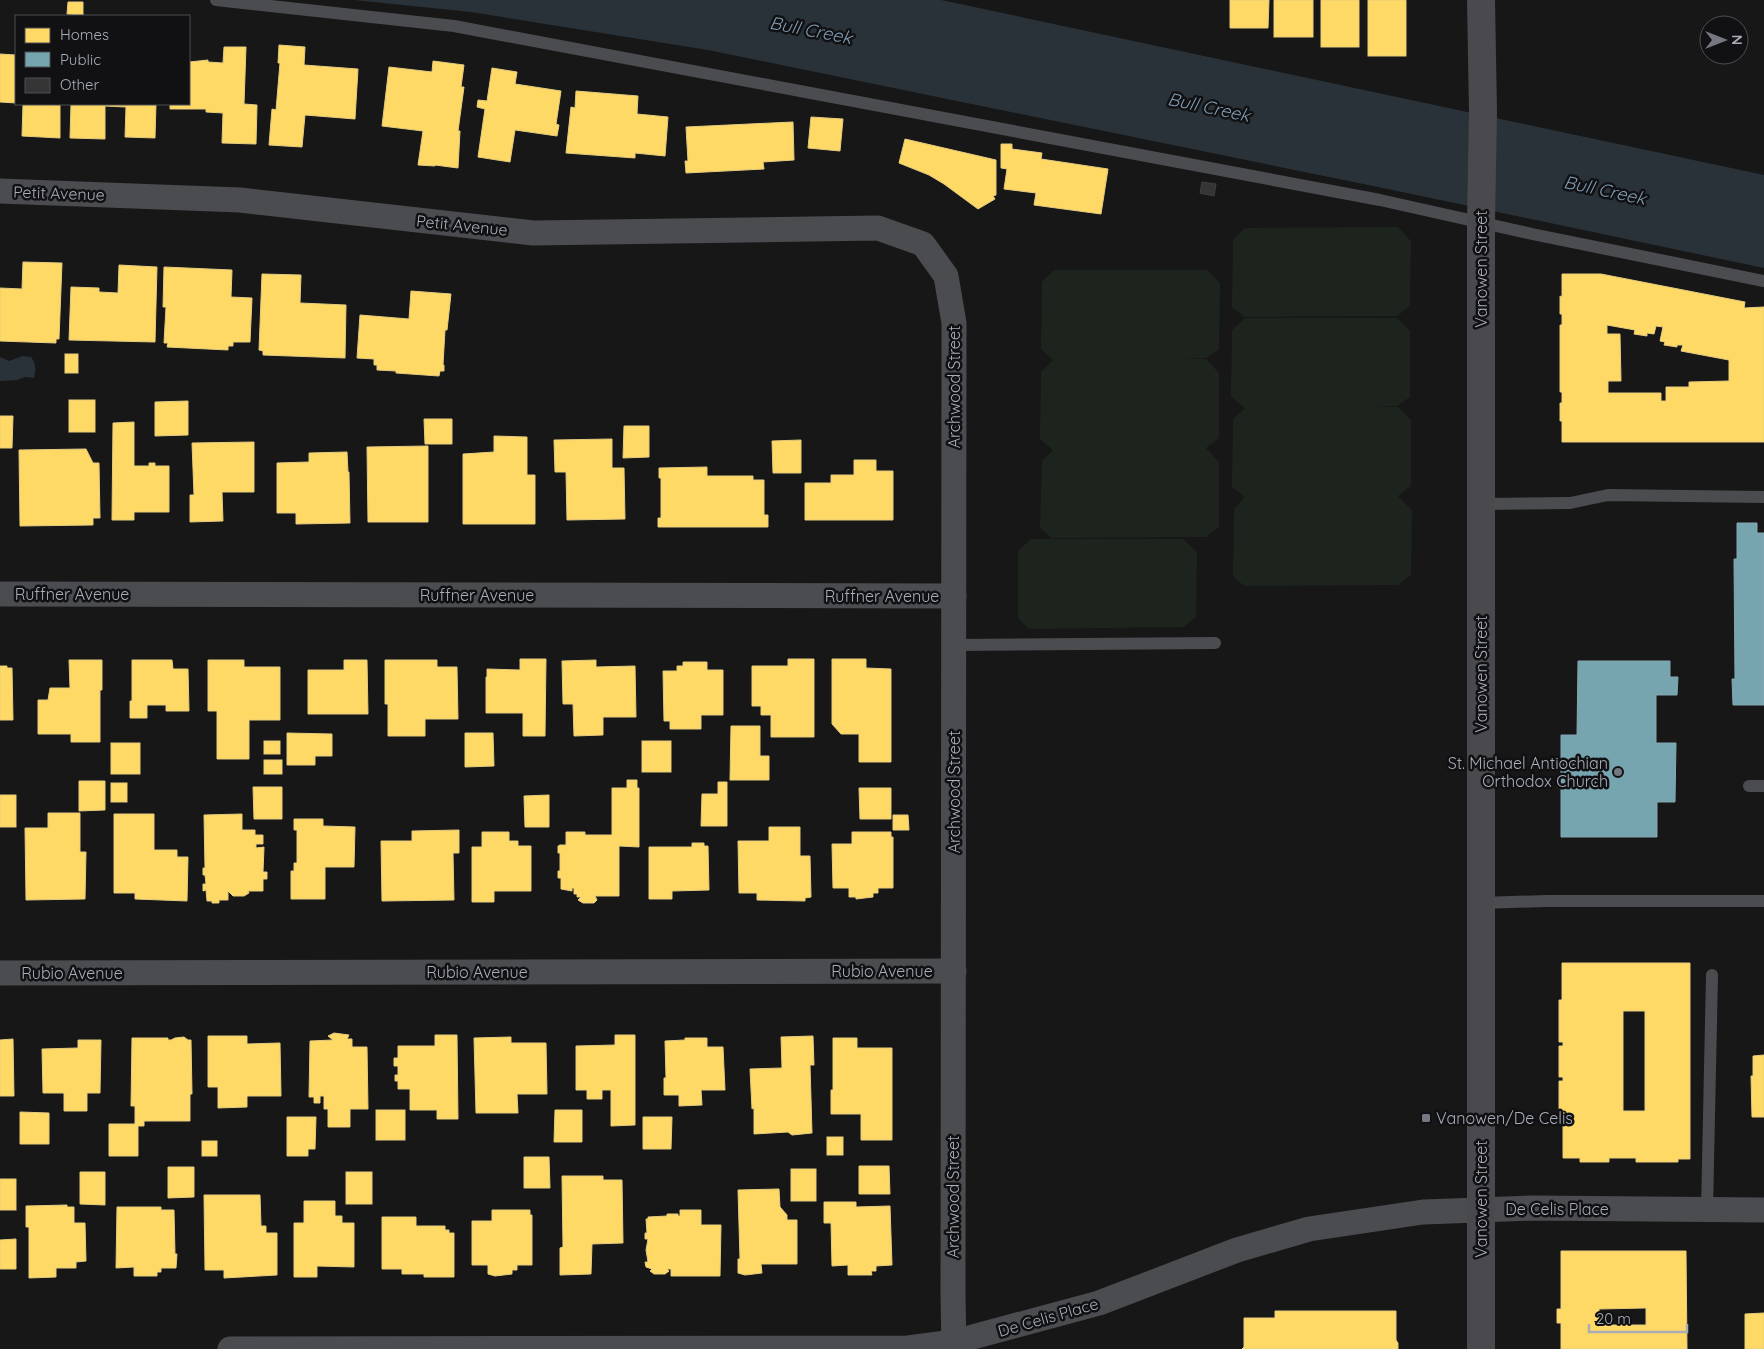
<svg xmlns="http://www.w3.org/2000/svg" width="1764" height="1349" font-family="Quicksand,sans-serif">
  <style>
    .green { fill: #1d241e }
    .water { fill: #2a3239 }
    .homes { fill: #ffd966; stroke: #e5cc7f; fill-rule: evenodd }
    .public { fill: #76a5af; stroke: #85a7b2 }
    .building { fill: #353536; stroke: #3f4043 }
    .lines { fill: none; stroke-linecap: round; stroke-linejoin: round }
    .service { stroke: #4b4c50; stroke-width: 12 }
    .minor { stroke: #4b4c50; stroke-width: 25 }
    .secondary { stroke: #4a4a4e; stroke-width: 28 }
    .poi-dot { fill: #757880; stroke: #111113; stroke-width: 2 }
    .labels { text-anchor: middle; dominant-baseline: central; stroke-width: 5; stroke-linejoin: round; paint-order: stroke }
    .street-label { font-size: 16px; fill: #a8adb8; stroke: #111113 }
    .poi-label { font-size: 16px; fill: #a8adb8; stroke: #111113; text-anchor: end }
    .water-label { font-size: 18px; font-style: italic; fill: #7f9bb3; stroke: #111113 }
  </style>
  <rect width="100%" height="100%" fill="#171717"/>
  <g class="green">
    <path d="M1398,227l13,14 -1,65 -13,10 -153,1 -12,-10 1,-67 12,-12z"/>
    <path d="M1054,270h153l13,13 -1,66 -12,9 -26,1h25l13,14v65l-13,10 13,14v65l-13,10 -154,1 -12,-10 2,-67 11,-11 -13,-11 1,-67 12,-12 -12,-11 1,-67z"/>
    <path d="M1245,318h152l13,13v66l-13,9 -26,1h27l13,13v66l-13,10 14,14 -1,65 -13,10 -154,1 -11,-10 1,-67 11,-12 -13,-10 1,-68 12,-11 -14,-11 1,-67z"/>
    <path d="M1031,539h152l14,13 -1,65 -13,10 -154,2 -11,-11v-67z"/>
  </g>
  <g class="water">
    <path d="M354,0h587l823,175v93l-381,-80 -675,-138 -237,-38z"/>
    <path d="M23,356l8,1c5,7 5,13 3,21l-9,-1 -8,3 -17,1v-24l9,4z"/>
  </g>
  <g class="homes">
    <path d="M1230,0h39l-1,28h-38z"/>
    <rect x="1274" y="0" width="39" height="37"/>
    <rect x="1321" y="0" width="38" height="47"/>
    <rect x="1368" y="0" width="38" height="56"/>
    <path d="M68,2h15v13l-16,-1z"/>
    <path d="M279,45l26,2 -1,18 54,4 -3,50 -50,-4 -3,32 -33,-2 3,-36 4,1 4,-47h-2z"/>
    <path d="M224,47h22l-2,57 13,1 -1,39 -34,-1 1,-30 -17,-1v-3h-36v-5h19v-42l19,-2v2l15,1z"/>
    <path d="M0,54l16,1v48l-16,-1z"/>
    <path d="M433,61l31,4 -3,22h3l-6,44h2l-2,37 -23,-3v1l-17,-1 5,-34 -41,-5 7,-59 43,5z"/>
    <path d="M492,68l25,4 -2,12 46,7 -5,33 3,1 -2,11 -42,-6 -5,32 -32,-5 7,-48 -8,-2 1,-7 9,1z"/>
    <path d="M576,91l62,5 -1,18 31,3 -3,39 -30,-3v5l-69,-5 5,-46 4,1z"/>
    <path d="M23,104h37v34l-38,-2z"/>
    <path d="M71,104h85l-1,34 -30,-1 1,-30 -21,-1v33l-35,-1z"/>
    <path d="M811,117l32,2 -3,32 -32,-3z"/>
    <path d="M793,122l1,38 -31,2 1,7 -78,4 -1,-12h3l-2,-34z"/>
    <path d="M905,139l91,21v35l-3,1 2,3 -17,10 -34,-25 -15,-9 -30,-12z"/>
    <path d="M1001,144h11v5l30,4 -1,6 67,10 -7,45 -67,-9 2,-12 -32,-4 3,-20 -6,-1z"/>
    <path d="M23,262l39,1 -3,76h-3v4l-56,-2v-53l22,1z"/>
    <path d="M119,265l38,2 -2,75 -86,-2 2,-53 28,1v4l19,1z"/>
    <path d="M164,267l68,3 -1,27 21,1 -2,44h-17v4h-5v4l-61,-3 1,-4h-4l2,-36h-3z"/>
    <path d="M262,274l39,1 -1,28 46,2 -1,53 -82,-3v-4l-4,-1z"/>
    <path d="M1562,274h39l144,28 -1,6 20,-1v135h-202v-21h-2v-18h2v-11h-2v-67h2v-11h-2v-18l2,1zM1607,325l28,5 -1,4 13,2v-3l7,1 2,-8 7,1 -3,14 5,1 -1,3 13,2v-2h6l-2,6 48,9v21l-40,1v5h-23v14h-5v-8h-53v-12h13l-1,-47h-13z"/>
    <path d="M411,291l40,3 -4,36h-2l-2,35h1v6h-4l-1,5 -43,-3v-2l-19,-1v-5h-3v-6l-17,-1 3,-43 49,4z"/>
    <rect x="65" y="354" width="13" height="19"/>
    <rect x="69" y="400" width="26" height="32"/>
    <path d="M188,401v34l-33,1v-34z"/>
    <path d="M0,416h13l-1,32h-12z"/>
    <path d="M424,419h28v25h-27z"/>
    <path d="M134,422v44h15v-3h6v3h14v46h-35v8h-22l1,-97z"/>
    <path d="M624,426h25v31l-26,1z"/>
    <path d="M494,436l33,1v38h8v49h-72v-70l31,-2z"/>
    <path d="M612,439v29h12l1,51 -58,1 -1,-48h-11l-1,-32z"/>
    <path d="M801,440v33h-28l-1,-32z"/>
    <path d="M254,442v50h-32l1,29 -33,1v-27h4l-2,-52z"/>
    <path d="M428,446v76h-60l-1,-75z"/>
    <path d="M86,449l7,14h6l1,55h-7v7l-73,1 -1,-76z"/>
    <path d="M347,452l1,20h1l1,51 -54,1v-11h-19v-50l32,-1v-9z"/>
    <path d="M854,460h22v11h17v49h-88v-37h26v-8h23z"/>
    <path d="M707,467v9h46v4h11v35h4v12h-110v-9h3v-40h-2v-10z"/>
    <path d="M520,659h26l-1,77h-22v-23h-37v-36h1v-8l33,1z"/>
    <path d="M788,659h26v78h-43v-22h-10v-9h-9v-40h36z"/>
    <path d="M832,659h34v9l25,1v93h-32v-28h-18l-9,-10z"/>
    <path d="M69,660h33v30h-2v52h-29v-8h-33v-34h10l2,-12h20z"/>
    <path d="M132,660h40l1,9h15l1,42h-23v-6h-19v13h-17v-17h2z"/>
    <path d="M208,660h36v7h36v53h-31v39h-32v-48h-9z"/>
    <path d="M344,660h23l1,54h-60v-44h36z"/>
    <path d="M385,660h52v7h20l1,52h-33v17h-37v-32h-3z"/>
    <path d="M596,660v7l39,-1 1,51h-33v18l-29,1 -1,-32h-10l-1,-43z"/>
    <path d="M683,662h24v8h16v45h-22v14h-31v-8h-6l-1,-50h14v-5h6z"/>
    <path d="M0,666h7v2h5l1,52h-13z"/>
    <path d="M731,726h29v30h9v24h-39z"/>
    <path d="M287,733l45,1v22h-17v9h-28z"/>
    <path d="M465,733h28l1,33 -29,1z"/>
    <rect x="264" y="741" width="16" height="13"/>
    <rect x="642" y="741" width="29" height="31"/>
    <rect x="111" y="743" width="29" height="31"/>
    <rect x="264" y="760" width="18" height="14"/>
    <path d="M627,780h10v8h2v59l-20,-1v50h-24l2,4 -3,3h-11l-5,-3 3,-3h-4v-3h-3v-6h-2v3l-11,-2v-11h-3v-7h2v-18h-2v-7l2,-1h6v-13h19v3h27v-47h15z"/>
    <path d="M79,781h26v29l-26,1z"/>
    <path d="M718,782h9v44h-26l1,-32h16z"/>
    <rect x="111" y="783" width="16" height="19"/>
    <path d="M253,787h29v32h-28z"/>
    <path d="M859,788h32v31h-31z"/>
    <rect x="0" y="795" width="16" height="32"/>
    <path d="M549,795v32h-24l-1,-31z"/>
    <path d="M48,813h32v39h6l-1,47 -59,1 -1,-72h23z"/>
    <path d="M114,814h40v36h23v7h11l-1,44 -52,-2v-6h-21z"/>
    <path d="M242,814v16h13v5h8v9h-7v4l8,-1 -1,25h4v7h-4v12h-15l1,2 -5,3h-11l-5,-5v9h-9v3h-7v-2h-5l-1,-11 -3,1v-7h3l-1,-9h-2v-7h2l-1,-53z"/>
    <path d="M893,815h15l1,15h-16z"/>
    <path d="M294,819h29v7l32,1 -1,40h-29v32h-34v-28h3v-8h3v-33h-3z"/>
    <path d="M769,827h31v29h10l1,41 -6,1v3l-48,-1v-7h-18l-1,-52h31z"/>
    <path d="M459,830v23h-6l1,47 -72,1 -1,-60h31v-10z"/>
    <path d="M482,832h27v9h9v5h13v45h-37v11h-22v-55h10z"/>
    <path d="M852,832h39v5h2v51h-15v5h-5v4l-17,2v-2h-7v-9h-16l-1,-44h20z"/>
    <path d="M692,843h12v3h4l1,44 -37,1v8h-23v-52h43z"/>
    <path d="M1562,963h128v196h-12v3h-42v-4h-27v4h-29v-4h-17v-36l-4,-1v-40h4v-4h-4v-31h4v-4h-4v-42h3zM1623,1011h22v100h-22z"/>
    <path d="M334,1033l15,2 -2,4h5v8h15l1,62h-18v18h-22v-18h-4v-13h-4v7h-6v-6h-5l1,-56 23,-1 -5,-4z"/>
    <path d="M435,1035h22l1,84h-21v-9h-27v-21h-12v-8h-3v-6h3v-9h-4v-8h4v-12h37z"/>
    <path d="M615,1035h20v90l-24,1v-36h-9v9h-15v-9h-11v-44l39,-1z"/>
    <path d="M208,1036h39v8l33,-1 1,53h-34v11l-29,1v-21h-10z"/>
    <path d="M813,1036l1,29h-4l2,68 -20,2 -4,-3 -34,2v-26l-2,1 -2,-40 32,-1 -1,-31z"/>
    <path d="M184,1037l4,3h3l1,54h-2v27h-46v5h-6v30h-29v-32h26v-18h-4l1,-68h36v2h3l4,-2z"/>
    <path d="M511,1037v6h35l1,51h-30l1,19h-42l-2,-75z"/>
    <path d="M685,1038h22v9h16l2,43h-24l1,15 -23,1v-11h-15v-17h2l-1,-37 20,-1z"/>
    <path d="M833,1038h24v10h35v92h-31v-26h-30v-24h2z"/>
    <path d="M13,1039l1,57h-14v-56z"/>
    <path d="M78,1040h23l-1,53h-13v18h-23v-18h-21l-1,-44 36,-1z"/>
    <path d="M1764,1055v62h-12l-1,-41h2v-20z"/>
    <rect x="376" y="1110" width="29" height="30"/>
    <path d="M555,1110h27v32h-28z"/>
    <path d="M20,1112l29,1v31h-29z"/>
    <path d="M287,1117h29l-1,32h-7v7h-21z"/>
    <path d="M643,1117h29l-1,32h-28z"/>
    <rect x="827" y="1137" width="16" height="18"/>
    <rect x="202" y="1141" width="15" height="15"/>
    <path d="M524,1157h25l1,31h-26z"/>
    <path d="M859,1166h30l1,28h-31z"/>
    <path d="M168,1167h26v30l-26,1z"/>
    <rect x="791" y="1169" width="25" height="32"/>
    <path d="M80,1172h25v33l-25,-1z"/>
    <rect x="346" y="1172" width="26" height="32"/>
    <path d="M562,1176h41v4h19l1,63 -31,1 -1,30 -31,1v-27l3,-1z"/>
    <rect x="0" y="1179" width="16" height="31"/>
    <path d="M779,1189l1,18 7,8v5h10v44h-36l1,9 -17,2 -7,-2v-14h2l-2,-69z"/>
    <path d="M204,1195h56l1,31h5v7h11v42l-53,3v-8h-19z"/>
    <path d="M304,1201h31v15h7v7h12v44l-37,-1v11h-23v-54h10z"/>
    <path d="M824,1202h32v5l34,-1 2,59 -16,1v5h-5l1,4h-24v-10l-16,1 -1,-43h-7z"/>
    <path d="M67,1205v2h7v16h11l1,38 -10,1v6h-20v9l-27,1v-51h-3v-21z"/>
    <path d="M117,1207h44v3h13l1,44h2l-1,14h-15v4h-4v4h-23v-9l-18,1z"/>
    <path d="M492,1210h38v5h2v50h-15v5h-5v4l-17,2 -7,-2v-9h-16v-44h20z"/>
    <path d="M680,1210h21v15h20l-1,51h-49v-7h-4l2,2 -4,3h-11l-4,-3 2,-2 -6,-2 -1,-5h3l-2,-12 2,-11h-3v-6h2l-1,-14h2v-2l19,-1v-2h11v2h2z"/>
    <path d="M382,1217h34v9h29v4h4v3h5v44h-30v-3h-22v-5h-20z"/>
    <path d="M16,1239v30h-16v-29z"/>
    <path d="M1561,1251h125l1,98h-126v-26h-4v-14h4zM1646,1308v17h-47v-16z"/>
    <path d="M1275,1311h121v29l2,3v6h-156l2,-2v-29h31z"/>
    <path d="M1764,1313v36h-19v-35z"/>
  </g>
  <g class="public">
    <path d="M1737,523h20v10h7v172h-31l-1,-26h3l-1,-120h3z"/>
    <path d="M1578,661h92v16h8l-1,18h-21v48h20l-1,59h-18v35h-96v-102h16z"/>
  </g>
  <path class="building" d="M1202,182l14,2 -2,12 -14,-3z"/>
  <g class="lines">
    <g class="service">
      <path d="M216,0l238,26 926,174 152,34 232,47"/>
      <path d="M1481,504l89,-1 38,-8 156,2"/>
      <path d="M954,645l261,-2"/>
      <path d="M1749,786h15"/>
      <path d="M1480,903l66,-2h218"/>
      <path d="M1707,1210l5,-235"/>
    </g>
    <g class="minor">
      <path d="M0,191l240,9 293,33 345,-5 45,16 23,32 8,47 -1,973 1,53"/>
      <path d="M0,594l954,2"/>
      <path d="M0,973l954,-2"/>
      <path d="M230,1349l678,-1 46,-6 145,-39 138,-53 72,-21 114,-17 110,-4 231,2"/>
    </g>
    <path class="secondary" d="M1481,1349v-1127l2,-110 -2,-112"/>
  </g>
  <g class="poi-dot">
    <circle cx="1618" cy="772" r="5"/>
    <rect x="1421" y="1113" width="10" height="10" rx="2.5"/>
  </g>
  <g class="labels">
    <g class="street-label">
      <text transform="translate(59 193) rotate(2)">Petit Avenue</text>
      <text transform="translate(462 225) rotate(6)">Petit Avenue</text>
      <text transform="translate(1481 269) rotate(-90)">Vanowen Street</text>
      <text transform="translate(954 387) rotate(-90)">Archwood Street</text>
      <text x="72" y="594">Ruffner Avenue</text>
      <text x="477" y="595">Ruffner Avenue</text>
      <text x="882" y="596">Ruffner Avenue</text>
      <text transform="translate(1481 674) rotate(-90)">Vanowen Street</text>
      <text transform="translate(954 792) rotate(-90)">Archwood Street</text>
      <text x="882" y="971">Rubio Avenue</text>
      <text x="477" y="972">Rubio Avenue</text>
      <text x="72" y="973">Rubio Avenue</text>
      <text transform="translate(953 1197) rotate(-90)">Archwood Street</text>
      <text transform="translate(1481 1199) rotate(-90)">Vanowen Street</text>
      <text x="1557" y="1209">De Celis Place</text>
      <text transform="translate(1048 1317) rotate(-16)">De Celis Place</text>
    </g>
    <g class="poi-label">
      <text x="1608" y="763">St. Michael Antiochian<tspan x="1608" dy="18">Orthodox Church</tspan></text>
      <text x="1436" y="1118" text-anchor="start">Vanowen/De Celis</text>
    </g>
    <g class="water-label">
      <text transform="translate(811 30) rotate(11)">Bull Creek</text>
      <text transform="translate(1209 107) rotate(12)">Bull Creek</text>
      <text transform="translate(1605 190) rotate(12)">Bull Creek</text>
    </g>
  </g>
  <rect x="15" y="15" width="175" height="90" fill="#111113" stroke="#4d4f55"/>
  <rect x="25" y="28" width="25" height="15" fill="#ffd966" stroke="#4d4f55"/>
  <text x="60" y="40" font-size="15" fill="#a8adb8">Homes</text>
  <rect x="25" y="52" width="25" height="15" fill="#76a5af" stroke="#4d4f55"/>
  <text x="60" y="65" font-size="15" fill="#a8adb8">Public</text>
  <rect x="25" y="78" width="25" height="15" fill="#353536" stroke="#4d4f55"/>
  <text x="60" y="90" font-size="15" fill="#a8adb8">Other</text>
  <g transform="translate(1724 40) rotate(90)"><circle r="24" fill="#111113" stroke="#4d4f55"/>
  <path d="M0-4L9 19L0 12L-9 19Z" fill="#757880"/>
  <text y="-8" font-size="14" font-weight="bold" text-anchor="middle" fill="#a8adb8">N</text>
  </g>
  <path d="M1589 1324v8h98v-8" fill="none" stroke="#a8adb8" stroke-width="2.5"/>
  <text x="1596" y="1324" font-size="15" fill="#a8adb8" stroke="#111113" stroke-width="4" paint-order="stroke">20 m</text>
</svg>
